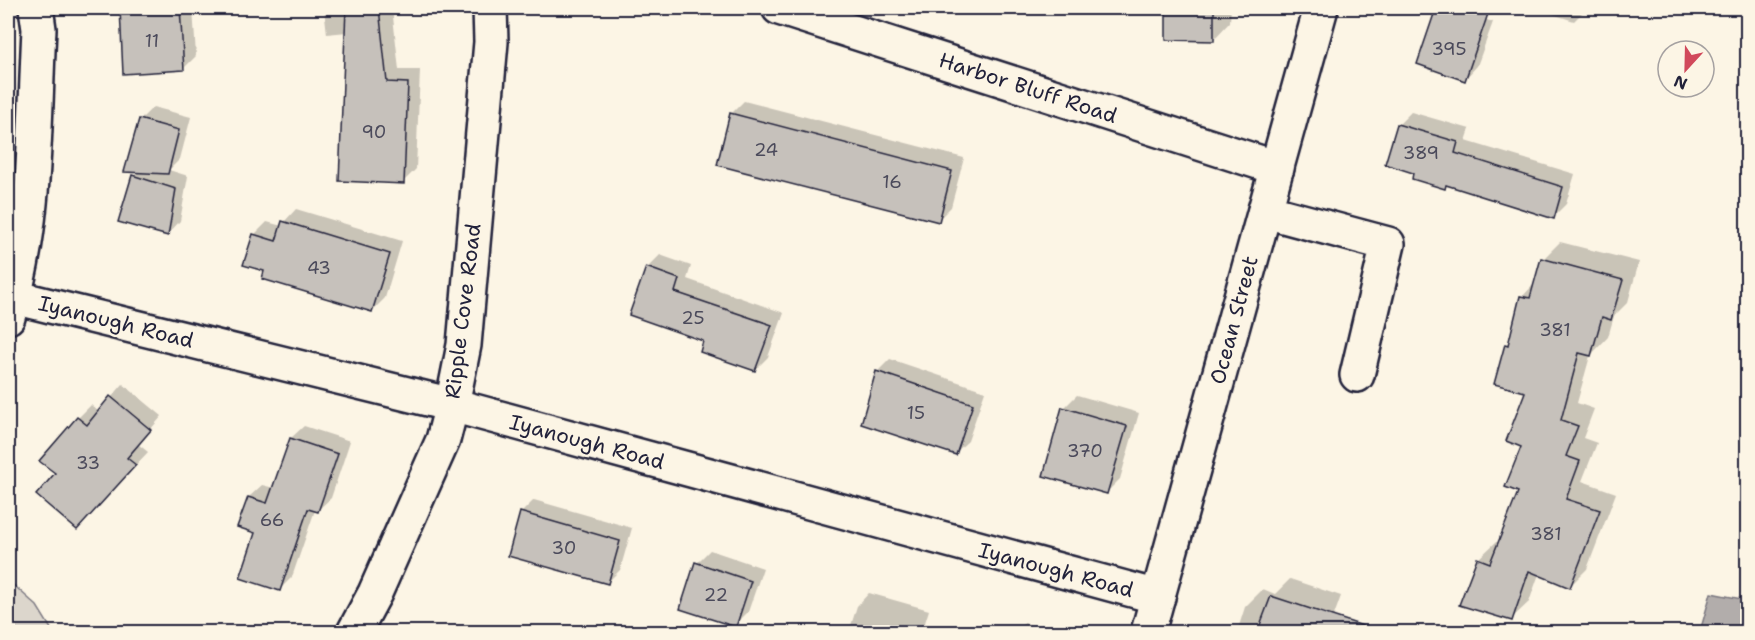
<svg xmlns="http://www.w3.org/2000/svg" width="1755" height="640" font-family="'Shantell Sans',sans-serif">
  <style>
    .green { fill: #dcd6cc; stroke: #7f7c84; stroke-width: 1.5 }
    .water { fill: #b2adab; stroke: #78757e; stroke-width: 1.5 }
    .shadow { fill: #0003 }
    .building { fill: #c6c1bb; stroke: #22223b; stroke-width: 1.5 }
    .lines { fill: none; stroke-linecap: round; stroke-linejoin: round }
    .minor-casing { stroke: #22223b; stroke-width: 38 }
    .major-casing { stroke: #22223b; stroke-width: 38 }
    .minor { stroke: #fcf5e5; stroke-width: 33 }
    .major { stroke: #fcf5e5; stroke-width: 33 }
    .labels { text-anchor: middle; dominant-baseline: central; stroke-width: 4.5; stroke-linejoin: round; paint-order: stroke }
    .number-label { font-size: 18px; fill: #4b4a5b }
    .street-label { font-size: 21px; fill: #22223b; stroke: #fcf5e5 }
  </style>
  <rect width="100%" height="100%" fill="#fcf5e5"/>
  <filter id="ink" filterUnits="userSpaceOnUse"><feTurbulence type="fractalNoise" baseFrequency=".0167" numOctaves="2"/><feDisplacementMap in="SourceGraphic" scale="12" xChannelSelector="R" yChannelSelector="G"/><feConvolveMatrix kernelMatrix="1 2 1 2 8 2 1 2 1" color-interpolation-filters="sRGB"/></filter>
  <g filter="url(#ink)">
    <path class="green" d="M8,580l29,26 16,26h-45z"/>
    <path class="water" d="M1711,593l36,7v32h-41l-5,-4z"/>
    <g class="shadow">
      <path d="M112,8h81l3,48 -13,13 -62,-60 -9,1z"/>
      <path d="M324,8h68l7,62h21l-4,99 -13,13 -56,-150 -20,2z"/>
      <path d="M1168,8h63l-1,14 -17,18 -46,-1z"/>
      <path d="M1447,8l46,14 -16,44 -12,13 -32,-59z"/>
      <path d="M1533,8h54l-13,13z"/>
      <path d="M744,101l220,57 -13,49 -13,13 -207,-106z"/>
      <path d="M153,107l38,10 -11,42 -11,11 19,6 -8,45 -12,13 -34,-58 5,-5 1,-51z"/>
      <path d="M1411,112l59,17 -4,12 109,33 -9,30 -13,13 -106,-33 -3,3 -29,-15 -17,-47z"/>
      <path d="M296,209l106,32 -17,57 -13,13 -127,-47 10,-30 12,-12 15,4 2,-4z"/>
      <path d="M1560,242l79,20 -11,40 -14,14 -6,21 -18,19 -13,47 17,6 -11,29 14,5 -15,38 34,12 -29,76 -17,17 -31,-12 -10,28 -18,17 -33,-60 18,-17 4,1 20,-51 7,-101 -21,-46 4,-4 12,-44 14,-15 7,-23z"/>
      <path d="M660,255l31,11 -4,13 97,34 -16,44 -13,13 -108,-102z"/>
      <path d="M890,359l95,32 -17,50 -13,12 -78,-81z"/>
      <path d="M123,384l39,32 -24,28 10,8 -59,63 -32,-42 21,-55 13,-13 8,7z"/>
      <path d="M1077,395l62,18 -19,66 -13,13 -43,-84z"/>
      <path d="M304,426l46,15 -19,57 -13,12h-3l-23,67 -13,13 -23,-57 -7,-36 13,-12 12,3 17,-50z"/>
      <path d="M534,500l98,28 -12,42 -13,13 -86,-70z"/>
      <path d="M710,550l53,18 -15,44 -13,13 -38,-62z"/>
      <path d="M1290,579l51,17 -13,36h-91l8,-25 18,-18 12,5z"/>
      <path d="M869,593l60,17 -7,22h-73l8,-26z"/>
      <path d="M1024,623l33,9h-58l4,-4 12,4z"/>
    </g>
    <g class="building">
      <path d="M120,8h60l4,62 -61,4z"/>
      <path d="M346,8h33l8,74 21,1 -4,101 -65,-3z"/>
      <path d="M1166,8h48v33l-48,-1z"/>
      <path d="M1436,8h54l-25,73 -48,-17z"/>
      <path d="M730,113l222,58 -13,51 -222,-57z"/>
      <path d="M139,119l40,11 -11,44 -44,-2z"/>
      <path d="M1397,124l61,18 -3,11 108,34 -9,32 -108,-34 -1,4 -33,-10 1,-6 -28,-9z"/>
      <path d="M132,175l44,14 -8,47 -50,-14z"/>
      <path d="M282,221l108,33 -18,58 -110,-33 2,-8 -21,-6 10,-31 23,7z"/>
      <path d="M1541,258l82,22 -12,40 -9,-3 -11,39 -12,-3 -18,67 17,6 -12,30 14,5 -14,38 34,11 -30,78 -41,-17 -17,50 -53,-16 18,-47 13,5 28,-71 -13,-5 16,-40 -15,-6 19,-49 -31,-8 11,-40 3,1 12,-49 10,2z"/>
      <path d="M646,267l33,12 -4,13 97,33 -17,46 -55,-19 3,-11 -74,-26z"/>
      <path d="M876,371l97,33 -17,51 -95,-31z"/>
      <path d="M110,396l41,34 -24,28 9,7 -59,65 -41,-35 19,-22 -16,-12 38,-44 10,8z"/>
      <path d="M1062,407l65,19 -20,68 -64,-18z"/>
      <path d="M290,438l48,16 -20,58 -10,-3 -28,82 -40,-13 15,-45 -18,-6 11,-30 19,6z"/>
      <path d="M520,512l100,29 -12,43 -100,-28z"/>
      <path d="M695,562l56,19 -15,46 -56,-18z"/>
      <path d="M1271,596l92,30 -1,7h-105z"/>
    </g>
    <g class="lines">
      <defs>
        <g id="minor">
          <path d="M779,8l498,160"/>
          <path d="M1265,211l123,33 -31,131"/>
          <path d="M14,297l438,108 706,192"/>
          <path d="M8,317c29,-92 26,-192 31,-288l-3,-21"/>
          <path d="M354,632l21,-39 68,-153 9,-35 12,-60 27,-303 -1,-34"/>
        </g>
        <path id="major" d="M1148,632l173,-624"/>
      </defs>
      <use href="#minor" class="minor-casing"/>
      <use href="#major" class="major-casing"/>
      <use href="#minor" class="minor"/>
      <use href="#major" class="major"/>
    </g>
  </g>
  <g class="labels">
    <g class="number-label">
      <text x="152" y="41">11</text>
      <text x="1449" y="49">395</text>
      <text x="374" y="132">90</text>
      <text x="766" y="150">24</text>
      <text x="1421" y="153">389</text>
      <text x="892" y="182">16</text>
      <text x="319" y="268">43</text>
      <text x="693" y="318">25</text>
      <text x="1555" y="330">381</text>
      <text x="916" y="413">15</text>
      <text x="1085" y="451">370</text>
      <text x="88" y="463">33</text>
      <text x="272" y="520">66</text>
      <text x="1546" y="534">381</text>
      <text x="564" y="548">30</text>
      <text x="716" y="595">22</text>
    </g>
    <g class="street-label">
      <text transform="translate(1028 88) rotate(18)">Harbor Bluff Road</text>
      <text transform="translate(463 311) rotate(-83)">Ripple Cove Road</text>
      <text transform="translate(1234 320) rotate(-75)">Ocean Street</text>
      <text transform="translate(116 322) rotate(14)">Iyanough Road</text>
      <text transform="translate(587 442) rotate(15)">Iyanough Road</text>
      <text transform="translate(1056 570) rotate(15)">Iyanough Road</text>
    </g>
  </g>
  <rect width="1755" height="640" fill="none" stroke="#fcf5e5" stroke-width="30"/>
  <rect x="15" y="15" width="1725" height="610" fill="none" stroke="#22223b" stroke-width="2" filter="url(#ink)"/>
  <g transform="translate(1686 69) rotate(202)"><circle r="28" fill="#fcf5e5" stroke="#a5a1a1" stroke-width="1.5"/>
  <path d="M0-4.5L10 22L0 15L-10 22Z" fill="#d1495b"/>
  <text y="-9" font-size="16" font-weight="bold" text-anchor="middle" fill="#22223b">N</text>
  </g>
</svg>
